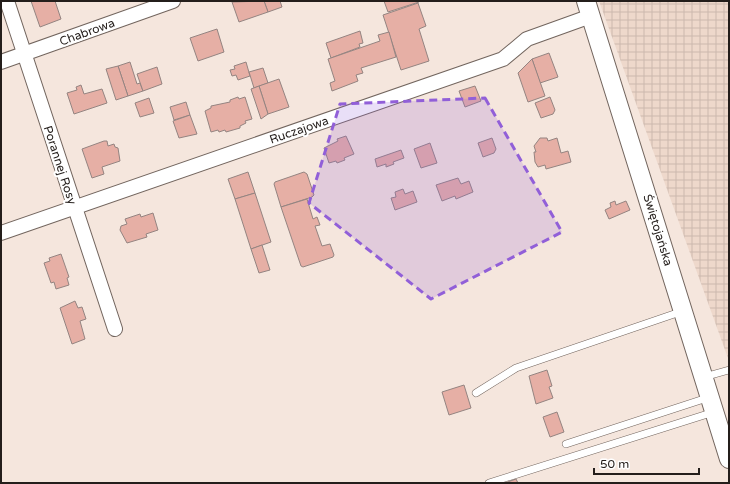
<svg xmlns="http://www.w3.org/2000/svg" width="730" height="484" font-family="'Varela Round',sans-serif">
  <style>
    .industrial { fill: url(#industrial-grid) }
    .building { fill: #e6afa5; stroke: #948481 }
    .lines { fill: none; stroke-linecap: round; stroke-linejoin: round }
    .service-casing { stroke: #72655e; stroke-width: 8 }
    .minor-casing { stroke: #72655e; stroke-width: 16 }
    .tertiary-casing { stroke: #72655e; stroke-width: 20 }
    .service { stroke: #fff; stroke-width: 7 }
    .minor { stroke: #fff; stroke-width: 14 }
    .tertiary { stroke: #fff; stroke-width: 18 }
    .marked { fill: #915fd8; fill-opacity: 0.2; stroke: #915fd8; stroke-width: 3; stroke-dasharray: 8 5; stroke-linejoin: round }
    .labels { text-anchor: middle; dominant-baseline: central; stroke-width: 4; stroke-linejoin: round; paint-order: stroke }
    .street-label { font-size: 12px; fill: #241e1b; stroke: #fff }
  </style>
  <defs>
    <pattern id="industrial-grid" width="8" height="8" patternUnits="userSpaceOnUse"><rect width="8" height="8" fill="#eed8cb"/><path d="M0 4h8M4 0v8" fill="none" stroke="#ccb9ae"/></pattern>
  </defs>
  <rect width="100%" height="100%" fill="#f5e6dd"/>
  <path class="industrial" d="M599,1h130v360z"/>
  <g class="building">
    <path d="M31,1h24l6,18 -21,8z"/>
    <path d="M264,1h16l2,6 -14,5z"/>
    <path d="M264,1l4,11 -29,10 -7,-20z"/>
    <path d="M384,1h35v1l-31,10z"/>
    <path d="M418,3l8,23 -7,3 10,32 -28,9 -18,-55z"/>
    <path d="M217,29l7,23 -26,9 -8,-23z"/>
    <path d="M360,31l3,12 -4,1 1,3 -29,11 -5,-15z"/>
    <path d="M389,32l7,25 -35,11 2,5 -7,2 2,6 -26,10 -2,-8 5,-2 -7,-22 52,-18 -2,-6z"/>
    <path d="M549,53l9,24 -18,6 -8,-24z"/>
    <path d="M532,59l13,37 -17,6 -10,-29z"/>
    <path d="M130,62l7,22 3,-1 3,8 -15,5 -10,-30z"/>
    <path d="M246,62l4,14 -12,4 -2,-5 -4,1 -2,-6 5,-1 -1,-3z"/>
    <path d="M118,66l10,30 -12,4 -10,-31z"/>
    <path d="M157,67l5,17 -19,7 -6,-17z"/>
    <path d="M263,68l5,15 -14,5 -5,-16z"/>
    <path d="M279,79l10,28 -21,7 -9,-28z"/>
    <path d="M81,85l3,9 18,-5 5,14 -33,11 -7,-21 10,-3 -1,-3z"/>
    <path d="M259,86l9,28 -7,5 -10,-30z"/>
    <path d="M475,86l6,15 -16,6 -6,-16z"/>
    <path d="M238,97l1,2 6,-2 7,22 -7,2 1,2 -6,3v2l-14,4 -1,-2 -6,2 -1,-2 -7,2 -6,-21 6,-3v-2l19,-4v-2z"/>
    <path d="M550,97l5,13 -2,4 -12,4 -6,-15z"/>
    <path d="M149,98l5,15 -14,4 -5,-14z"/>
    <path d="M186,102l4,13 -16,5 -4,-13z"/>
    <path d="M190,115l7,19 -18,4 -6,-17z"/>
    <path d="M346,136l8,18 -10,4 1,2 -8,3 -1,-2 -7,2 -5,-15 14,-7 -1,-2z"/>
    <path d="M492,138l4,11 -2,4 -11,4 -5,-14z"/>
    <path d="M540,138h7l1,3 9,-3 4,15 7,-2 3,11 -25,7 -1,-4 -7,2 -3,-5 -1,-10h2l-2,-6z"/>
    <path d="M104,141h3l1,5 6,-2 1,3 3,1 2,13 -18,6 2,7 -12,4 -10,-29z"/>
    <path d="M430,143l7,20 -16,5 -7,-19z"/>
    <path d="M401,150l3,8 -11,4 1,2 -8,3v-3l-9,3 -2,-8z"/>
    <path d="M248,172l7,21 -20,6 -7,-20z"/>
    <path d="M304,172l3,2 7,21 -2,2 -31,10 -7,-23 1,-2z"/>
    <path d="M458,178l3,6 8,-3 4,11 -17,7 -1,-3 -13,5 -6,-16z"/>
    <path d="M403,189l2,5 8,-3 4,11 -22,8 -4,-12 5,-1 -1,-5z"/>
    <path d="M255,193l16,49 -20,7 -16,-50z"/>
    <path d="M307,199l6,20 4,-2 3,8 -5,1 7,20 8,-2 4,11 -1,2 -30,10 -2,-1 -20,-59z"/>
    <path d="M615,201l1,4 10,-4 4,9 -21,9 -4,-9 6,-3 -1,-4z"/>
    <path d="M153,213l5,17 -12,4 1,3 -20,6 -7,-13 1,-4 6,-2 -2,-5 15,-5 1,3z"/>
    <path d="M262,245l8,25 -11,3 -8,-24z"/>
    <path d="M61,254l8,23 -2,1 2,7 -13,4 -2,-7 -3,1 -7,-20 6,-2 -1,-3z"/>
    <path d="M75,301l3,7 4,-1 4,12 -6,2 5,18 -13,5 -12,-36z"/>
    <path d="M547,370l5,16 -3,1 4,11 -17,6 -7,-28z"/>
    <path d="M464,385l7,23 -22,7 -7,-23z"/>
    <path d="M557,412l7,20 -14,5 -7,-20z"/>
    <path d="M516,479l2,4h-13z"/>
  </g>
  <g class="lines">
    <defs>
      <g id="service">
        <path d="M704,377l25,-7"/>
        <path d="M476,393l40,-25 167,-57"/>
        <path d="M566,444l144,-47"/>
        <path d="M489,483l225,-71"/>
      </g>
      <g id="minor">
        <path d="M7,1l108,328"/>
        <path d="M1,62l172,-61"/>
        <path d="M1,233l502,-174 24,-20 64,-23"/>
      </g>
      <path id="tertiary" d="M586,1l143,458"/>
    </defs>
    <use href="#service" class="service-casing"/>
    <use href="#minor" class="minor-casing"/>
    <use href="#tertiary" class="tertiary-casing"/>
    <use href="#service" class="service"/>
    <use href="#minor" class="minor"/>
    <use href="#tertiary" class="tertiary"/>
  </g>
  <path class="marked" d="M485,98l77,134 -131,67 -122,-96 31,-99z"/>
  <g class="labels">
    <g class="street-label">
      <text transform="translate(87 32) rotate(-20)">Chabrowa</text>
      <text transform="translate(299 130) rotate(-19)">Ruczajowa</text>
      <text transform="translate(60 165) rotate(72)">Porannej Rosy</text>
      <text transform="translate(658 230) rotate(73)">Świętojańska</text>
    </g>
  </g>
  <rect width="730" height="484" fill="none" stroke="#241e1b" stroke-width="4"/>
  <path d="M594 468v6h105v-6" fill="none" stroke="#241e1b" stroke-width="2"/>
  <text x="600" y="468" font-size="12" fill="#241e1b" stroke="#ffffff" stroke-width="3" paint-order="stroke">50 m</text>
</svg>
